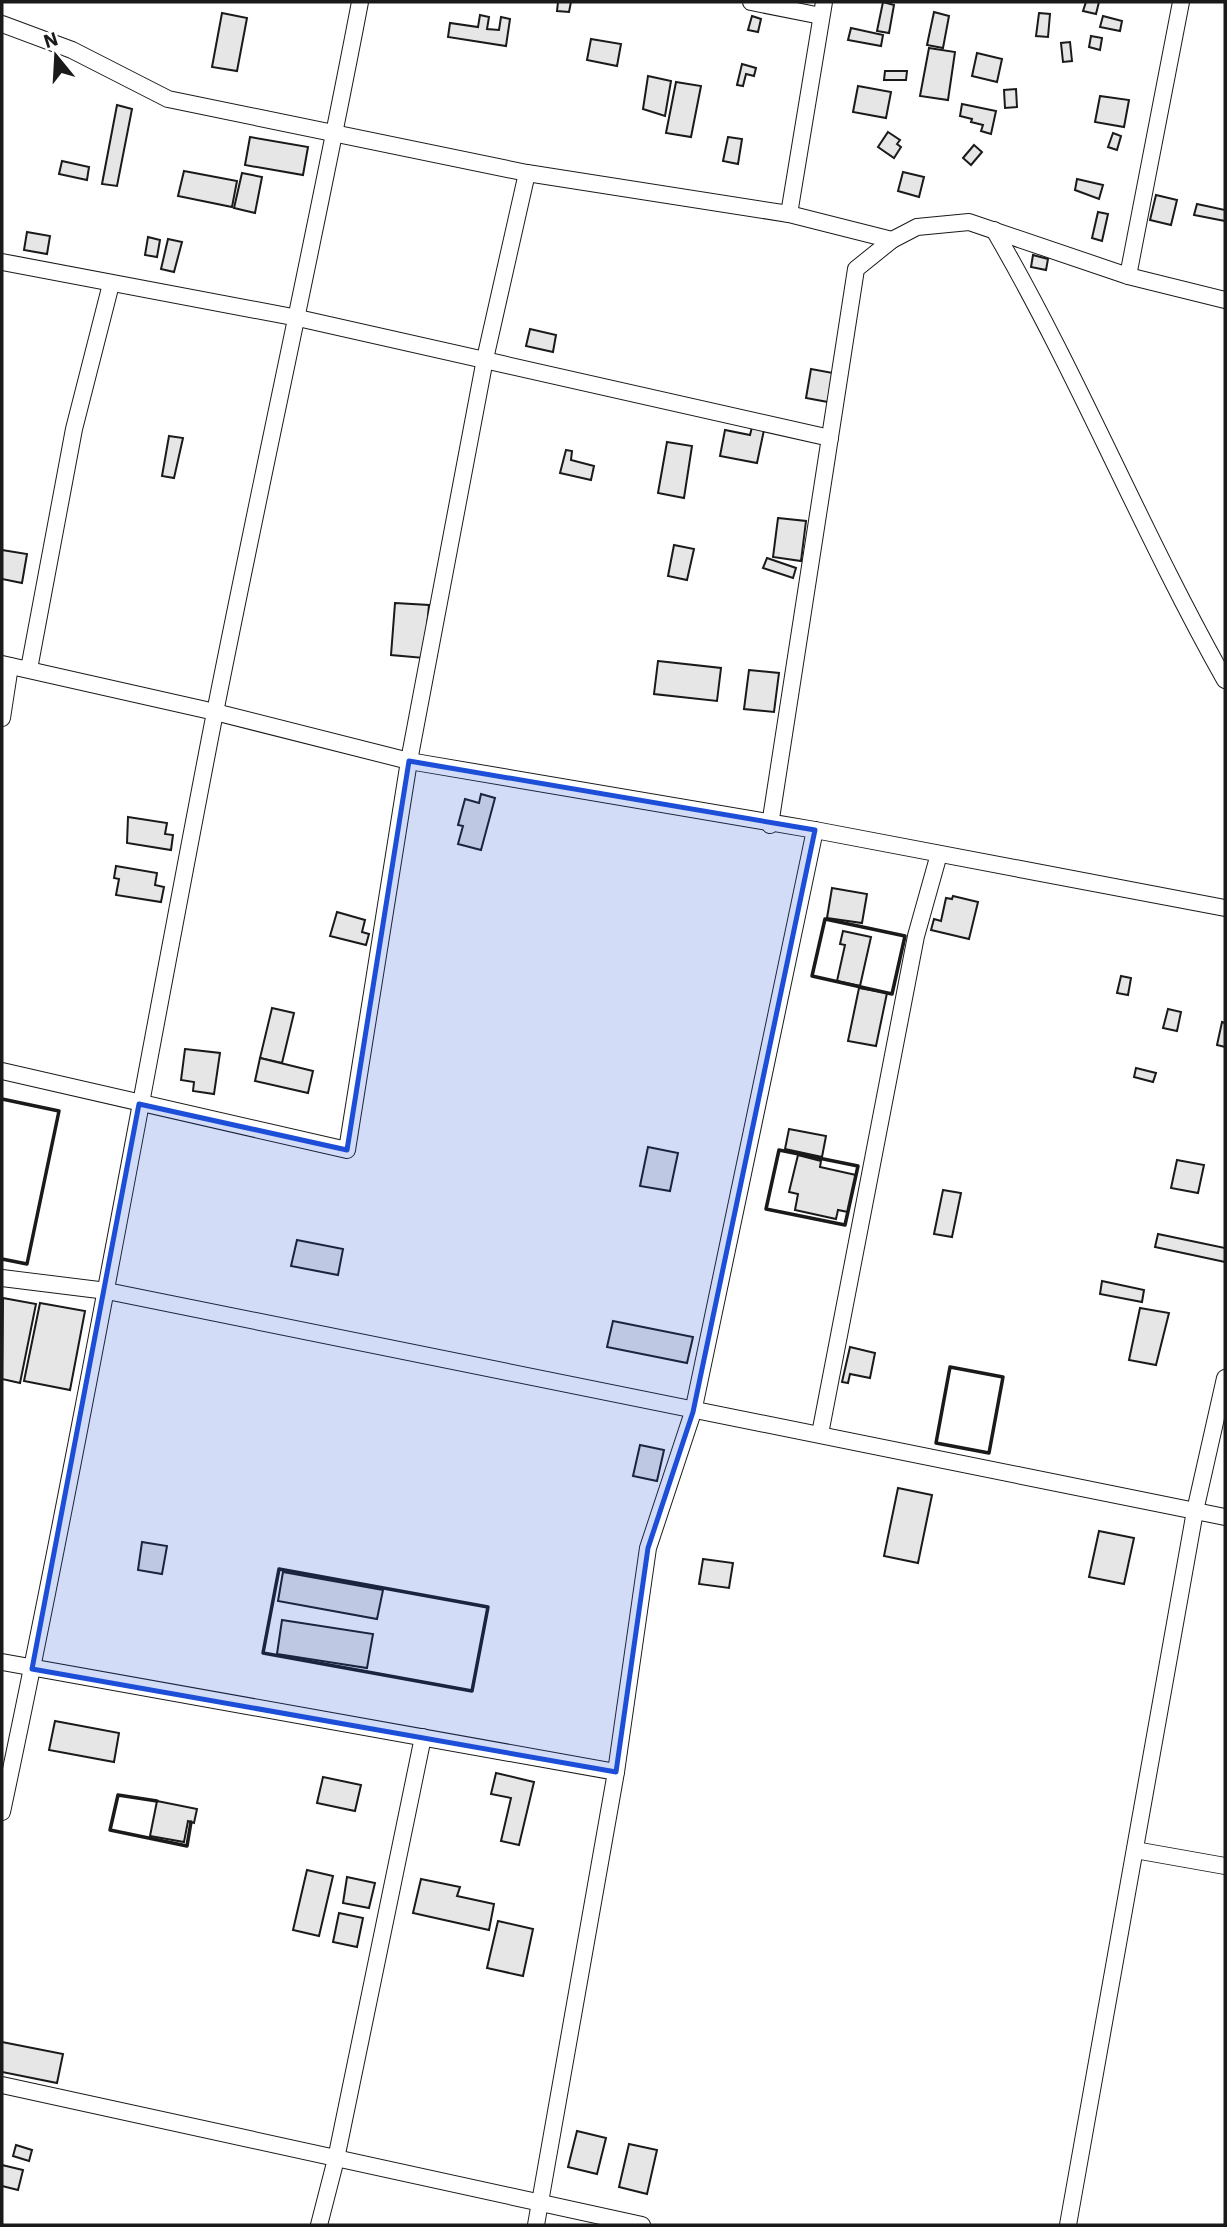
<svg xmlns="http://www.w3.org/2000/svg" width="1227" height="2227" font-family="'IBM Plex Sans',sans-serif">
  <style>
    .building { fill: #e6e6e6; stroke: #1a1a1a; stroke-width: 2 }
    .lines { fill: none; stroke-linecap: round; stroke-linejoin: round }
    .street-casing { stroke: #1a1a1a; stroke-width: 18 }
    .street { stroke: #fff; stroke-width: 16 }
    .wall { stroke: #1a1a1a; stroke-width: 3.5 }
    .marked { fill: #1d4ed8; fill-opacity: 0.2; stroke: #1d4ed8; stroke-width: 5; stroke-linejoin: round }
  </style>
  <rect width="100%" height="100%" fill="#fff"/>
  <g class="building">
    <path d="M558,2h13l-2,10 -12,-1z"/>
    <path d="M883,2l11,3 -5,28 -12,-2z"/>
    <path d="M1086,2h13l-3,12 -13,-3z"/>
    <path d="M934,12l15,4 -6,32 -16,-3z"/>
    <path d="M222,13l25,5 -10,53 -25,-4z"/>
    <path d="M1039,13l11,1 -2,23 -12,-1z"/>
    <path d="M480,15l9,2 -2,12 12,1 2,-13 9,2 -4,27 -58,-9 2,-14 28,4z"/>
    <path d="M752,16l9,3 -3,13 -10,-2z"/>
    <path d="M1103,16l19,5 -2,10 -20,-4z"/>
    <path d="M851,28l32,7 -2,11 -33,-6z"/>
    <path d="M1091,36l11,2 -2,12 -11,-3z"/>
    <path d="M591,39l30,5 -4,22 -30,-6z"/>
    <path d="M1070,42l2,19 -9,1 -2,-19z"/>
    <path d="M929,48l26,4 -7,48 -28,-4z"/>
    <path d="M977,53l25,6 -5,23 -25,-6z"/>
    <path d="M742,64l14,4 -2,8 -8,-2 -3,12 -6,-1z"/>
    <path d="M885,71h22l-1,9h-22z"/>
    <path d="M648,76l23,5 -6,35 -22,-7z"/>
    <path d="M676,82l25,4 -10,51 -25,-4z"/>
    <path d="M858,86l33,6 -5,26 -33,-6z"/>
    <path d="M1016,89l1,18 -12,1 -1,-18z"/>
    <path d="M1100,96l29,4 -5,27 -29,-5z"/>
    <path d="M962,104l34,7 -5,23 -10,-3 2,-6 -12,-3 1,-3 -12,-3z"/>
    <path d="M117,105l15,4 -15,77 -15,-2z"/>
    <path d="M888,132l12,8 -3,4 4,3 -7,11 -16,-11z"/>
    <path d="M1113,133l8,3 -4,14 -9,-3z"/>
    <path d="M250,137l58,10 -5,28 -58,-10z"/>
    <path d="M728,137l14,2 -4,25 -15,-3z"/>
    <path d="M974,145l8,7 -11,13 -8,-7z"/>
    <path d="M62,161l27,6 -2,13 -28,-6z"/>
    <path d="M184,171l53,10 -5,26 -54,-11z"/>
    <path d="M903,172l21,5 -5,20 -21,-6z"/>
    <path d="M242,173l20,4 -7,36 -21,-5z"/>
    <path d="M1077,179l26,6 -4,14 -24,-9z"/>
    <path d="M1156,195l21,5 -6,25 -21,-5z"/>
    <path d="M1197,204l28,6v11l-31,-6z"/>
    <path d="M1098,212l10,2 -6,27 -10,-3z"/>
    <path d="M27,232l23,4 -3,18 -23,-4z"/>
    <path d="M148,237l12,3 -3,17 -12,-2z"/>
    <path d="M168,239l14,3 -8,30 -13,-3z"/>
    <path d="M1033,255l15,4 -2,11 -15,-3z"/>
    <path d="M530,329l26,6 -3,17 -27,-6z"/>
    <path d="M811,369l22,4 -5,29 -22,-4z"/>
    <path d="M752,427l12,3 -7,33 -37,-7 5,-26 25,5z"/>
    <path d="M169,436l14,2 -9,40 -12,-2z"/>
    <path d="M667,442l25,4 -8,52 -26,-5z"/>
    <path d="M566,450l6,1 -1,9 23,6 -3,14 -31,-7z"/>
    <path d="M778,518l28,3 -5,40 -28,-4z"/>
    <path d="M674,545l20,4 -7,31 -19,-4z"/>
    <path d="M2,550l25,4 -5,29 -20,-4z"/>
    <path d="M767,558l29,10 -3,10 -30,-10z"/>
    <path d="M395,603l34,2 -5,53 -33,-3z"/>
    <path d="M658,661l63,7 -4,33 -63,-7z"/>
    <path d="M749,670l30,3 -5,39 -30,-3z"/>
    <path d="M481,794l14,4 -14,52 -23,-6 5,-18 -5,-1 7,-26 14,4z"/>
    <path d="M128,817l39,6 -2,11 8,1 -2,15 -44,-7z"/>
    <path d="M116,866l41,7 -2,12 9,2 -3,15 -45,-7 3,-16 -5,-1z"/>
    <path d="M832,888l35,6 -5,29 -35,-5z"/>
    <path d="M953,896l25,6 -9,37 -38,-9 3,-11 7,2 5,-23 6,1z"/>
    <path d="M337,912l28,8 -3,12 7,2 -3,11 -36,-9z"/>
    <path d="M843,931l28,6 -11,49 -23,-5 8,-36 -5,-1z"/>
    <path d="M1121,976l10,2 -3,17 -11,-2z"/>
    <path d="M859,988l28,5 -11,53 -28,-5z"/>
    <path d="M272,1008l22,5 -12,50 -22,-5z"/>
    <path d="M1168,1009l13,3 -4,19 -14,-3z"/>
    <path d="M1222,1022l3,1v24l-8,-2z"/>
    <path d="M185,1049l35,4 -6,41 -21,-3 1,-9 -13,-2z"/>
    <path d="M260,1058l53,13 -5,22 -53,-12z"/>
    <path d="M1136,1068l20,5 -3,9 -19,-5z"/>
    <path d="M789,1129l37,7 -4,21 -37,-8z"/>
    <path d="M648,1147l30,6 -8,38 -30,-5z"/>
    <path d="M798,1155l23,6 -1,6 36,8 -8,37 -10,-2 -2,9 -41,-9 3,-16 -9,-2z"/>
    <path d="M1177,1160l27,5 -6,28 -27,-5z"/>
    <path d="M943,1190l18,3 -9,44 -18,-3z"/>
    <path d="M1158,1234l67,14v14l-70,-15z"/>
    <path d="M297,1240l46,9 -5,26 -47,-9z"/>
    <path d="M1102,1281l42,9 -2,12 -42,-8z"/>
    <path d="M3,1298l33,6 -16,79 -18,-4z"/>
    <path d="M40,1303l45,8 -15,79 -46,-9z"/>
    <path d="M1140,1308l29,5 -13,52 -27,-5z"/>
    <path d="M613,1321l80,16 -6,26 -80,-16z"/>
    <path d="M850,1347l25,6 -5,25 -20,-4 -2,9 -6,-1z"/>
    <path d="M640,1445l24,5 -7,31 -24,-5z"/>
    <path d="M898,1488l34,7 -14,68 -34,-7z"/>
    <path d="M1099,1531l35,7 -10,46 -35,-7z"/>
    <path d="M142,1542l25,4 -5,28 -24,-4z"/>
    <path d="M703,1559l30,4 -4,25 -30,-4z"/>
    <path d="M283,1572l100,18 -6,29 -99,-18z"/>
    <path d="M282,1620l91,14 -6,34 -90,-14z"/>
    <path d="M55,1721l64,12 -5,29 -65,-12z"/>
    <path d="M496,1773l38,9 -15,63 -18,-4 10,-43 -20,-4z"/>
    <path d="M323,1777l38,8 -6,26 -38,-8z"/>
    <path d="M157,1801l40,8 -3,14 -6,-2 -4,21 -34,-6z"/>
    <path d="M307,1870l26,6 -14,60 -26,-6z"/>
    <path d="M347,1877l28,6 -6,25 -26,-5z"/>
    <path d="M421,1879l39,8 -3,9 37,8 -5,26 -76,-17z"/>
    <path d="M339,1913l24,5 -6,29 -24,-5z"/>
    <path d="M498,1921l35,8 -10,47 -36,-8z"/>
    <path d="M2,2042l61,12 -6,29 -55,-11z"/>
    <path d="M577,2131l29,7 -9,36 -29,-7z"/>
    <path d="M629,2144l28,6 -10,44 -28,-7z"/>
    <path d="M16,2145l16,5 -3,11 -16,-5z"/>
    <path d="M2,2165l21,5 -5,20 -16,-4z"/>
  </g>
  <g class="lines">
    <defs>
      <g id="street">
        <path d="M751,2l70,14"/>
        <path d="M2,24l70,26 96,49 359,74 262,41 103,26"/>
        <path d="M789,214l35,-212"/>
        <path d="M994,230c85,146 148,303 231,450"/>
        <path d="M2,262l296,56 532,120"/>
        <path d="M1128,276l53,-274"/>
        <path d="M2,664l213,48 194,49 406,69 410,78"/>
        <path d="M29,669l45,-240 37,-145"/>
        <path d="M2,718l8,-52"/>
        <path d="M770,825l86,-556 36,-29 25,-13 52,-5 159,54 97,24"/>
        <path d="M2,1071l345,79 62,-389 76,-402 42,-186"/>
        <path d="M2,1278l105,13 1118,226"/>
        <path d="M820,1434l96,-498 23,-82"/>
        <path d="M2,1662l614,110"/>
        <path d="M2,1812c76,-357 139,-716 208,-1074 48,-246 103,-490 150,-736"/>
        <path d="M1135,1850l90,16"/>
        <path d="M2,2085l640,140"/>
        <path d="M319,2225l17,-66 87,-422"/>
        <path d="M536,2225l80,-453 32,-224 45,-136 122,-582"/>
        <path d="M1068,2225l127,-714 30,-133"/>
      </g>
    </defs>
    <use href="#street" class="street-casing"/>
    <use href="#street" class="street"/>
    <g class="wall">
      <path d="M825,919l80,17 -13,58 -80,-18z"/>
      <path d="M2,1099l57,12 -32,153 -25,-5"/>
      <path d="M779,1150l79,16 -13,59 -79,-16z"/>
      <path d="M950,1367l53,10 -14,76 -53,-10z"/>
      <path d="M279,1569l209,38 -16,84 -209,-38z"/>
      <path d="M157,1801l-39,-6 -8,35 77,16 4,-24"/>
    </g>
  </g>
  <path class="marked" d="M409,761l406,69 -122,582 -45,136 -32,224 -584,-103 107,-565 208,46z"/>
  <rect width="1227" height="2227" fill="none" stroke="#1a1a1a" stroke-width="7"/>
  <g transform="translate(56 56) rotate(342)" stroke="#ffffff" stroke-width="5" paint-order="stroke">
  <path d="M0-5L12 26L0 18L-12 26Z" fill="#1a1a1a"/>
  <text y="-10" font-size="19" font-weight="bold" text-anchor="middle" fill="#1a1a1a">N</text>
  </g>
</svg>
